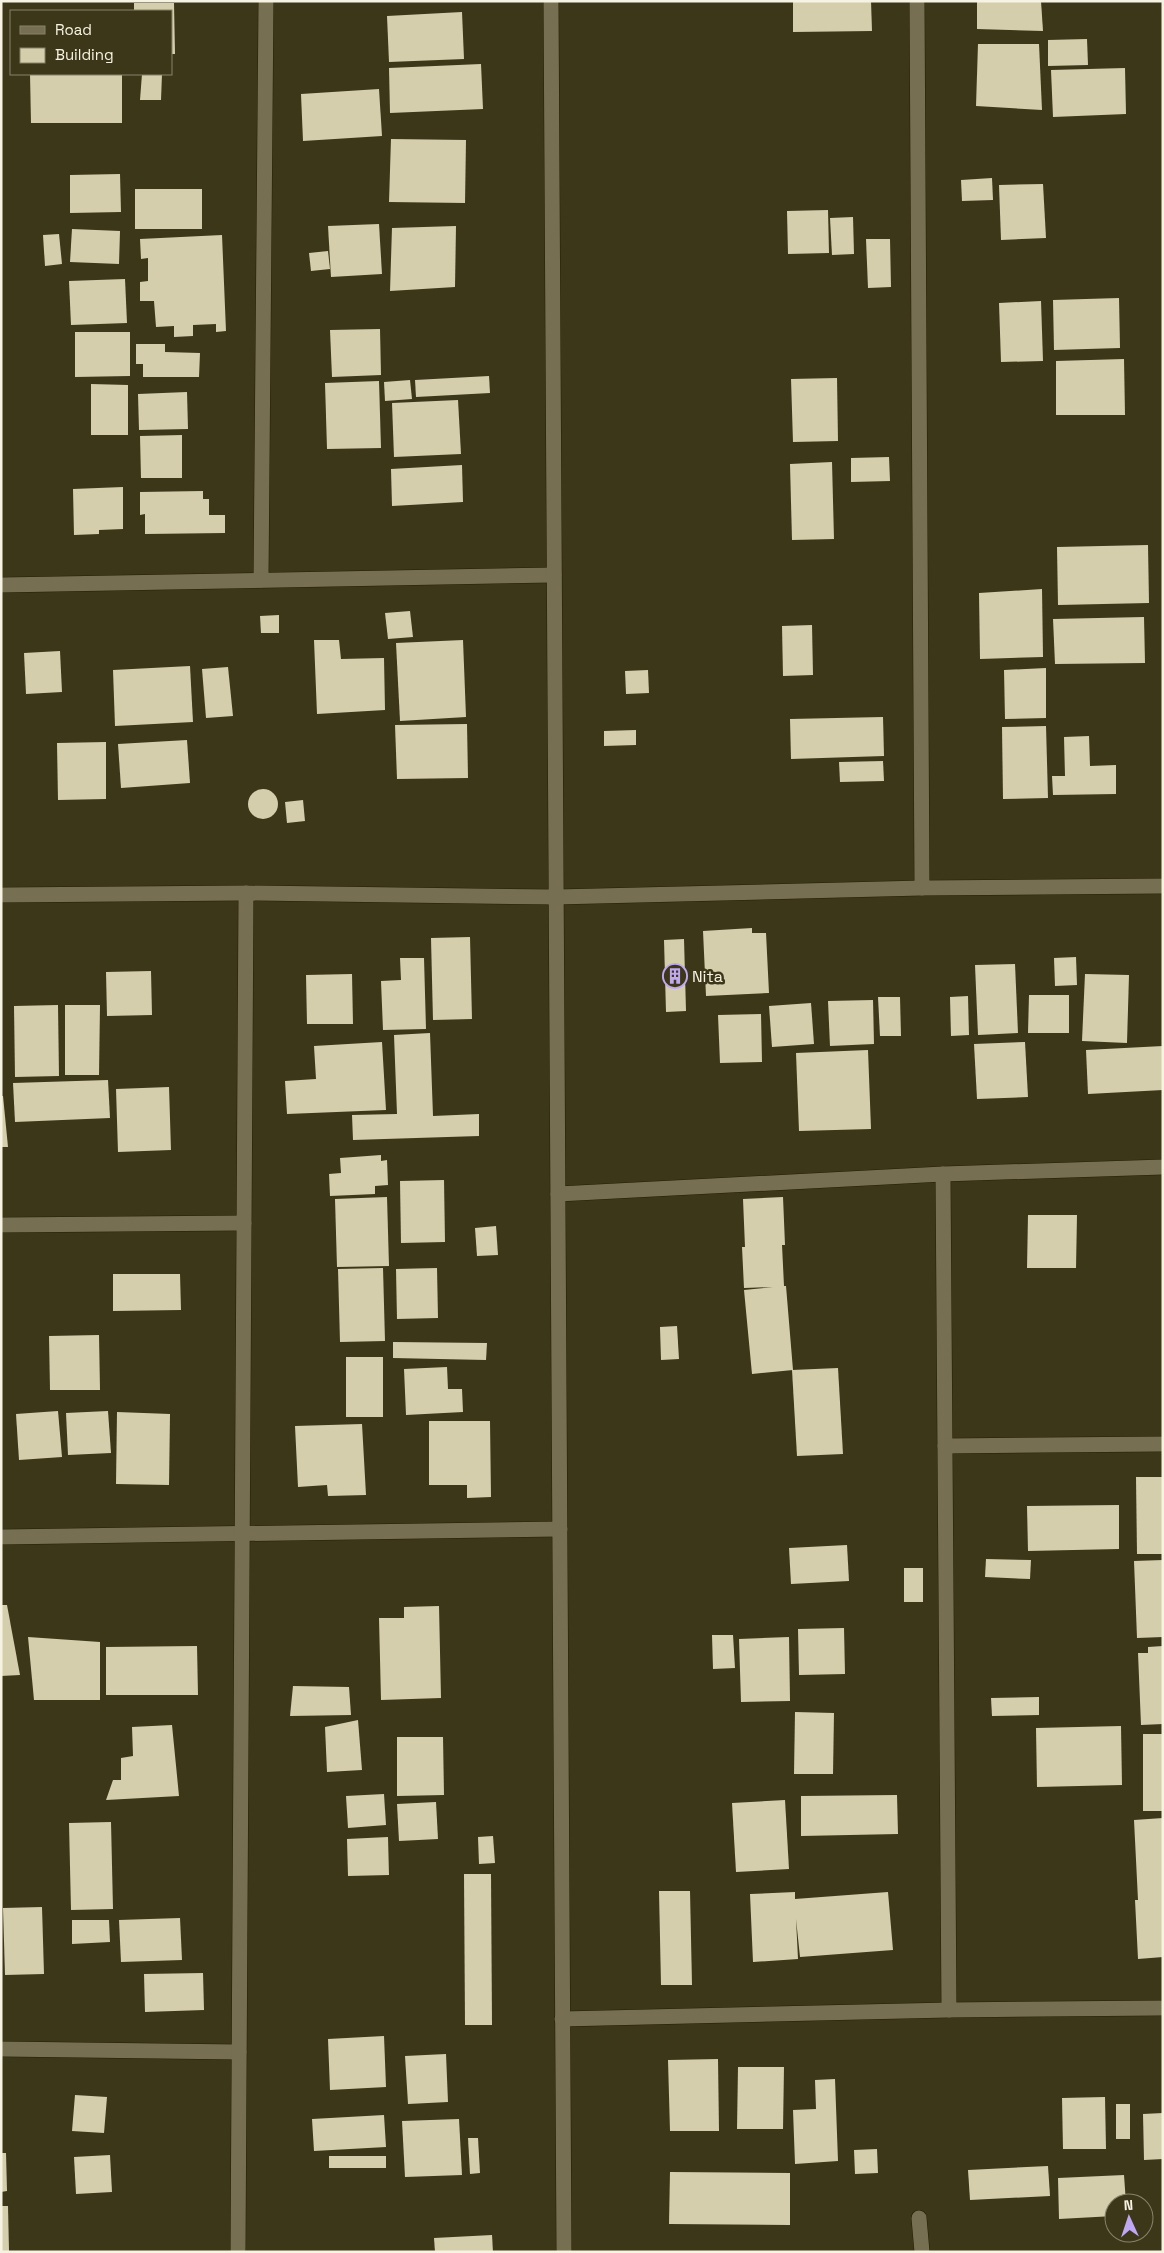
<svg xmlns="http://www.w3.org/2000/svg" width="1164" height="2253" font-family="'Space Grotesk',sans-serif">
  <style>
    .building { fill: #d5cead }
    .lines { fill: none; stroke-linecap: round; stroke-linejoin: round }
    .service-casing { stroke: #241e02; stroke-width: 16 }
    .minor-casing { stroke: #241e02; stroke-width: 16 }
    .tertiary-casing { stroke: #241e02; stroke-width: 16 }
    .service { stroke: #766f51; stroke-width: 15 }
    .minor { stroke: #766f51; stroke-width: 15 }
    .tertiary { stroke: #766f51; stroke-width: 15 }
    .labels { text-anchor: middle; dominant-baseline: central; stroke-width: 5; stroke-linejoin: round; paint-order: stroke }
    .poi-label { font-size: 16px; fill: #f6f3e2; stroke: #3d371a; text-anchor: start }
  </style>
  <rect width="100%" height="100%" fill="#3d371a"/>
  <g class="building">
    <path d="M793,1h78l1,30 -79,1z"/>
    <path d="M977,1h64l2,30 -66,-2z"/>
    <path d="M134,3h40l1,51h-4v-43h-37z"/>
    <path d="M462,12l2,47 -75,3 -2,-46z"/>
    <path d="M1087,39l1,26 -40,1v-26z"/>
    <path d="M978,44h61l3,66 -66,-4z"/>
    <path d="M481,64l2,45 -93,4 -1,-45z"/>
    <path d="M1125,68l1,46 -73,3 -2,-47z"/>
    <path d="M30,74h92v49h-91z"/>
    <path d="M142,74h20l-1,26h-21z"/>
    <path d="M379,89l3,47 -79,5 -2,-47z"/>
    <path d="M391,139l75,1 -1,63 -76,-1z"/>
    <path d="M120,174l1,38 -51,1v-38z"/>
    <path d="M992,178l1,22 -31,1 -1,-21z"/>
    <path d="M1043,184l3,54 -45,2 -2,-55z"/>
    <rect x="135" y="189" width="67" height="40"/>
    <path d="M828,210l1,43 -41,1 -1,-43z"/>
    <path d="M853,217l1,37 -22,1 -2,-37z"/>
    <path d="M379,224l3,50 -51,3 -3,-51z"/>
    <path d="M456,226l-1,61 -65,4 2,-63z"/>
    <path d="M72,229l48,2 -1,33 -49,-2z"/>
    <path d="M59,234l3,30 -17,2 -2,-31z"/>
    <path d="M222,235l4,96 -10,1v-8l-23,1v11l-19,1v-11l-18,1 -2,-26h-14v-19l8,-1v-23l-7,1 -1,-20z"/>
    <path d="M866,239h24l1,48 -23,1z"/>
    <path d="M328,251l2,18 -19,2 -2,-18z"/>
    <path d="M125,279l2,44 -56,2 -2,-44z"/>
    <path d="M1119,298l1,50 -66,2 -1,-50z"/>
    <path d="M1041,301l2,60 -42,1 -2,-59z"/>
    <path d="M380,329l1,46 -49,2 -2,-47z"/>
    <path d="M75,332h55v44l-55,1z"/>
    <path d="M136,344h29v8l35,1 -1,24h-56v-13h-7z"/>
    <path d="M1124,359l1,56h-69v-54z"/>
    <path d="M489,376l1,17 -74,4 -1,-17z"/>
    <path d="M837,378l1,63 -45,1 -2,-63z"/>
    <path d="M410,380l2,19 -27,2 -1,-19z"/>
    <path d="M379,381l2,67 -54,1 -2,-66z"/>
    <path d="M91,384l37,1v50h-37z"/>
    <path d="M187,392l1,37 -49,1 -1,-36z"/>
    <path d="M458,400l3,54 -67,3 -2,-54z"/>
    <path d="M182,435v43h-41l-1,-42z"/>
    <path d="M889,457l1,24 -39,1v-24z"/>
    <path d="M832,462l2,77 -42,1 -2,-76z"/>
    <path d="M462,465l1,37 -71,4 -1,-37z"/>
    <path d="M123,487v42l-24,1v4l-25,1 -1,-46z"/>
    <path d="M203,491v8h6v16h16v18l-80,1v-20l-5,1v-23z"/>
    <path d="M1148,545l1,58 -91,2 -1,-58z"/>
    <path d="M1042,589l1,68 -63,2 -1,-66z"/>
    <path d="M410,611l3,26 -25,2 -3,-26z"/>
    <path d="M279,615v18h-18l-1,-17z"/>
    <path d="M1144,617l1,46 -90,1 -2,-45z"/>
    <path d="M812,625l1,50 -30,1 -1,-50z"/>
    <path d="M314,640h25l2,19 43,-1 1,52 -68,4z"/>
    <path d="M463,640l3,77 -66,4 -4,-78z"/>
    <path d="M60,651l2,41 -36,2 -2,-41z"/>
    <path d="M190,666l3,56 -78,4 -2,-56z"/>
    <path d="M228,667l5,49 -27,2 -4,-49z"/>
    <path d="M1046,668v50l-41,1 -1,-49z"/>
    <path d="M648,670l1,23 -23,1 -1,-23z"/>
    <path d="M883,717l1,39 -93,3 -1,-40z"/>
    <path d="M467,724l1,54 -71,1 -2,-54z"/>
    <path d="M1046,726l2,72 -45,1 -1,-72z"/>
    <path d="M636,730v15l-32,1v-15z"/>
    <path d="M1089,736l1,30 26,-1v29l-63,1 -1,-19h13l-1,-39z"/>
    <path d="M187,740l3,43 -69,5 -3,-44z"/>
    <path d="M106,742v57l-48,1 -1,-57z"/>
    <path d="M883,761l1,20 -44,1 -1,-20z"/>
    <circle cx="263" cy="804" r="15"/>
    <path d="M303,800l2,21 -18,2 -2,-21z"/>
    <path d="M752,928v5h14l3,60 -63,3 -3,-65z"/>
    <path d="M470,937l2,82 -39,1 -2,-82z"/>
    <path d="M684,939l2,72 -20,1 -2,-72z"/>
    <path d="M1076,957l1,28 -22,1 -1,-28z"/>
    <path d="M400,958h24l2,71 -43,1 -2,-49 20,-1z"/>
    <path d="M1015,964l3,69 -40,2 -3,-70z"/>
    <path d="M151,971l1,44 -45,1 -1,-44z"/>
    <path d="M352,974l1,50h-46l-1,-49z"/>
    <path d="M1085,974l44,1 -2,68 -45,-2z"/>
    <path d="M1029,995h40v38h-41z"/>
    <path d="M968,996l1,39 -18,1 -1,-39z"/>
    <path d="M878,997h22l1,39h-21z"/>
    <path d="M873,1000l1,44 -44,2 -2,-45z"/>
    <path d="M811,1003l3,41 -42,3 -3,-41z"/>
    <path d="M58,1005l1,71 -44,1 -1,-71z"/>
    <path d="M65,1005h35l-1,70h-34z"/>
    <path d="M761,1014l1,48 -42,1 -2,-48z"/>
    <path d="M430,1033l3,83 46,-2v22l-126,4 -1,-25 45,-1 -3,-79z"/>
    <path d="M382,1042l4,68 -99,4 -2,-33 31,-2 -2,-33z"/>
    <path d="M1025,1042l3,55 -51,2 -3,-55z"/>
    <path d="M1163,1046v44l-75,4 -2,-44z"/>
    <path d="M868,1050l3,79 -72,2 -3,-78z"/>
    <path d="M108,1080l2,38 -95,4 -2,-39z"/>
    <path d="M169,1087l2,63 -53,2 -2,-63z"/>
    <path d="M1,1096h2l5,51h-7z"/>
    <path d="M381,1155v6l6,-1 1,25 -13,1v8l-45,2 -1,-22 12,-1 -1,-15z"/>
    <path d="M444,1180l1,62 -44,1 -1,-62z"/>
    <path d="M387,1197l2,69 -52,1 -2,-68z"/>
    <path d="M783,1197l2,48h-3l2,41h2l7,84 -41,4 -8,-84 29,-3 -29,1 -2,-41h3l-2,-48z"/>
    <path d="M1028,1215h49l-1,53h-49z"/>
    <path d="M496,1226l2,29 -21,1 -2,-28z"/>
    <path d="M383,1268l2,73 -45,1 -2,-73z"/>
    <path d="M437,1268l1,50 -41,1 -1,-50z"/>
    <path d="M113,1274h67l1,36 -68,1z"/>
    <path d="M677,1326l2,33 -18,1 -1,-33z"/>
    <path d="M99,1335l1,55h-50l-1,-54z"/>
    <path d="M393,1342l94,1 -1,17 -93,-2z"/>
    <rect x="346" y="1357" width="37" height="60"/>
    <path d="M447,1367l1,22h14l1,23 -57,3 -2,-46z"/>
    <path d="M838,1368l5,86 -46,2 -5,-86z"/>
    <path d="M58,1411l4,46 -43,3 -3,-46z"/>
    <path d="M108,1411l3,42 -43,2 -2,-42z"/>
    <path d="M117,1412l53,2 -1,71 -53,-1z"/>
    <path d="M429,1421h61l1,76 -24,1v-13h-38z"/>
    <path d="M362,1424l4,71 -38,1 -1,-11 -29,2 -3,-61z"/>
    <path d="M1136,1477h27v77h-26z"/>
    <path d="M1119,1505v44l-91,2 -1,-45z"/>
    <path d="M847,1545l2,36 -58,3 -2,-36z"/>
    <path d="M986,1559l45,1 -1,19 -45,-2z"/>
    <path d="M1163,1560v77l-26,1 -3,-77z"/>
    <rect x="904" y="1568" width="19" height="34"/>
    <path d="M1,1605h6l13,70 -19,1z"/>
    <path d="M439,1606l2,92 -60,2 -2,-82h25v-11z"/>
    <path d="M844,1628l1,46 -46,1 -1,-46z"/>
    <path d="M712,1635h21l2,33 -22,1z"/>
    <path d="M28,1637l72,5v58h-66z"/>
    <path d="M789,1637l1,64 -49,1 -2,-63z"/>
    <path d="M197,1646l1,49h-92v-48z"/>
    <path d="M1163,1646v78l-22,1 -3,-72h10v-6z"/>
    <path d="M293,1686l56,1 2,28 -61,1z"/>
    <path d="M1039,1697v18l-47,1 -1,-18z"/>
    <path d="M795,1712l39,1 -1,61h-39z"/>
    <path d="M358,1720l4,50 -35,2 -2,-45z"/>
    <path d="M172,1725l7,71 -73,4 7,-20h8v-22l12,-2 -1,-29z"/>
    <path d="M1121,1726l1,59 -85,2 -1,-59z"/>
    <rect x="1143" y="1734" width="20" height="77"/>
    <path d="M397,1737h46l1,58 -47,1z"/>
    <path d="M384,1794l2,31 -38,3 -2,-32z"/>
    <path d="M897,1795l1,39 -97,2v-40z"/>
    <path d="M785,1800l4,69 -53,3 -4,-69z"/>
    <path d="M436,1802l2,37 -39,2 -2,-37z"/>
    <path d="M1163,1818v139l-25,2 -3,-59h3l-4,-80z"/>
    <path d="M111,1822l2,87 -42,1 -2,-87z"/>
    <path d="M493,1836l2,27 -16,1 -1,-27z"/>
    <path d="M388,1837l1,38 -41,1 -1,-37z"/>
    <path d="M464,1874h27l1,151h-27z"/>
    <path d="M659,1891h31l2,94h-31z"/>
    <path d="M795,1892v7l93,-7 5,58 -93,7 -4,-38 2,40 -45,3 -3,-68z"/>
    <path d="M42,1907l2,67 -39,1 -2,-67z"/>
    <path d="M180,1918l2,42 -61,2 -2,-42z"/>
    <path d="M72,1920h37l1,22 -38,2z"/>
    <path d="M203,1973l1,37 -59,2 -1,-38z"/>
    <path d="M384,2036l2,51 -56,3 -2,-51z"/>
    <path d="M446,2054l2,48 -40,2 -3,-48z"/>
    <path d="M718,2059l1,72h-49l-2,-71z"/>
    <path d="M738,2067h46l-1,62h-46z"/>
    <path d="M835,2079l3,82 -43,3 -2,-54 23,-1 -1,-29z"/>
    <path d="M75,2095l32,2 -3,36 -32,-2z"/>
    <path d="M1105,2097l1,52h-43l-1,-51z"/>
    <rect x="1116" y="2104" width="14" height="35"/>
    <path d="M1163,2113v46l-19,1 -1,-46z"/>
    <path d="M384,2115l2,32 -72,4 -2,-32z"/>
    <path d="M459,2119l3,56 -57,2 -3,-56z"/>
    <path d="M468,2138h10l2,35 -10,1z"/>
    <path d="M877,2149l1,24 -23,1 -1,-24z"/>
    <path d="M1,2153h5l1,38 -6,1z"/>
    <path d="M110,2155l2,37 -36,2 -2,-37z"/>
    <rect x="329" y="2156" width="57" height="12"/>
    <path d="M1048,2166l2,30 -80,4 -2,-30z"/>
    <path d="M670,2172l120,1v52l-121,-1z"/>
    <path d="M1124,2175l2,28h-12v13l-55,3 -1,-41z"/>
    <path d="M1,2206h7l1,45 -8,1z"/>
    <path d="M492,2235l1,17h-58l-1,-14z"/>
  </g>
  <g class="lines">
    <defs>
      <path id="service" d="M919,2218l3,34"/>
      <g id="minor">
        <path d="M917,1l5,887"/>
        <path d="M261,580l5,-579"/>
        <path d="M1,585l553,-10"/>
        <path d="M1,895l245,-2 310,4 366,-9 241,-2"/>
        <path d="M943,1174l6,836"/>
        <path d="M558,1194l385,-20 220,-7"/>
        <path d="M1,1225l243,-2"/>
        <path d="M945,1446l218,-2"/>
        <path d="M1,1537l559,-8"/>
        <path d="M562,2019l387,-9 214,-2"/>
        <path d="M1,2049l238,3"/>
        <path d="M238,2252l8,-1359"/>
      </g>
      <path id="tertiary" d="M551,1l13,2251"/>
    </defs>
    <use href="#service" class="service-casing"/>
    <use href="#minor" class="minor-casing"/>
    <use href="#tertiary" class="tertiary-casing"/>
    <use href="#service" class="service"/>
    <use href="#minor" class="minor"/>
    <use href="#tertiary" class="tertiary"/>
  </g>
  <defs>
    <symbol id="building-ring" viewBox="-11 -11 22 22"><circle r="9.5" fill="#3d371a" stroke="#c1a8f3" stroke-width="1.5"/><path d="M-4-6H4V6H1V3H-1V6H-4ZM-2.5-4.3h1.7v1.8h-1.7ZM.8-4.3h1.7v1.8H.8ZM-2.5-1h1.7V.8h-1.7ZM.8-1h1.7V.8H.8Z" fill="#c1a8f3"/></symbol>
  </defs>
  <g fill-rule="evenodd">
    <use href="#building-ring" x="661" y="962" width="28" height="28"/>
  </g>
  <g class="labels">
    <g class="poi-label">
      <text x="692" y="976">Nita</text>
    </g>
  </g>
  <rect width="1164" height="2253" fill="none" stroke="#f6f3e2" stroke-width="5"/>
  <rect x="10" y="10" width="162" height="65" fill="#3d371a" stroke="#87826a"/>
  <rect x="20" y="26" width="25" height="8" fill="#766f51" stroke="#87826a"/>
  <text x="55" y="35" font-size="15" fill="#f6f3e2">Road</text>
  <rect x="20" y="48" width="25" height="15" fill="#d5cead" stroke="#87826a"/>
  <text x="55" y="60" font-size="15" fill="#f6f3e2">Building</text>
  <g transform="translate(1129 2218) rotate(357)"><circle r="24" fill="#3d371a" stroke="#87826a"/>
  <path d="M0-4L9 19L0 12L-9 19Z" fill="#c1a8f3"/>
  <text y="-8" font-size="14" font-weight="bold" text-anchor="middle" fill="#f6f3e2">N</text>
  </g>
</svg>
